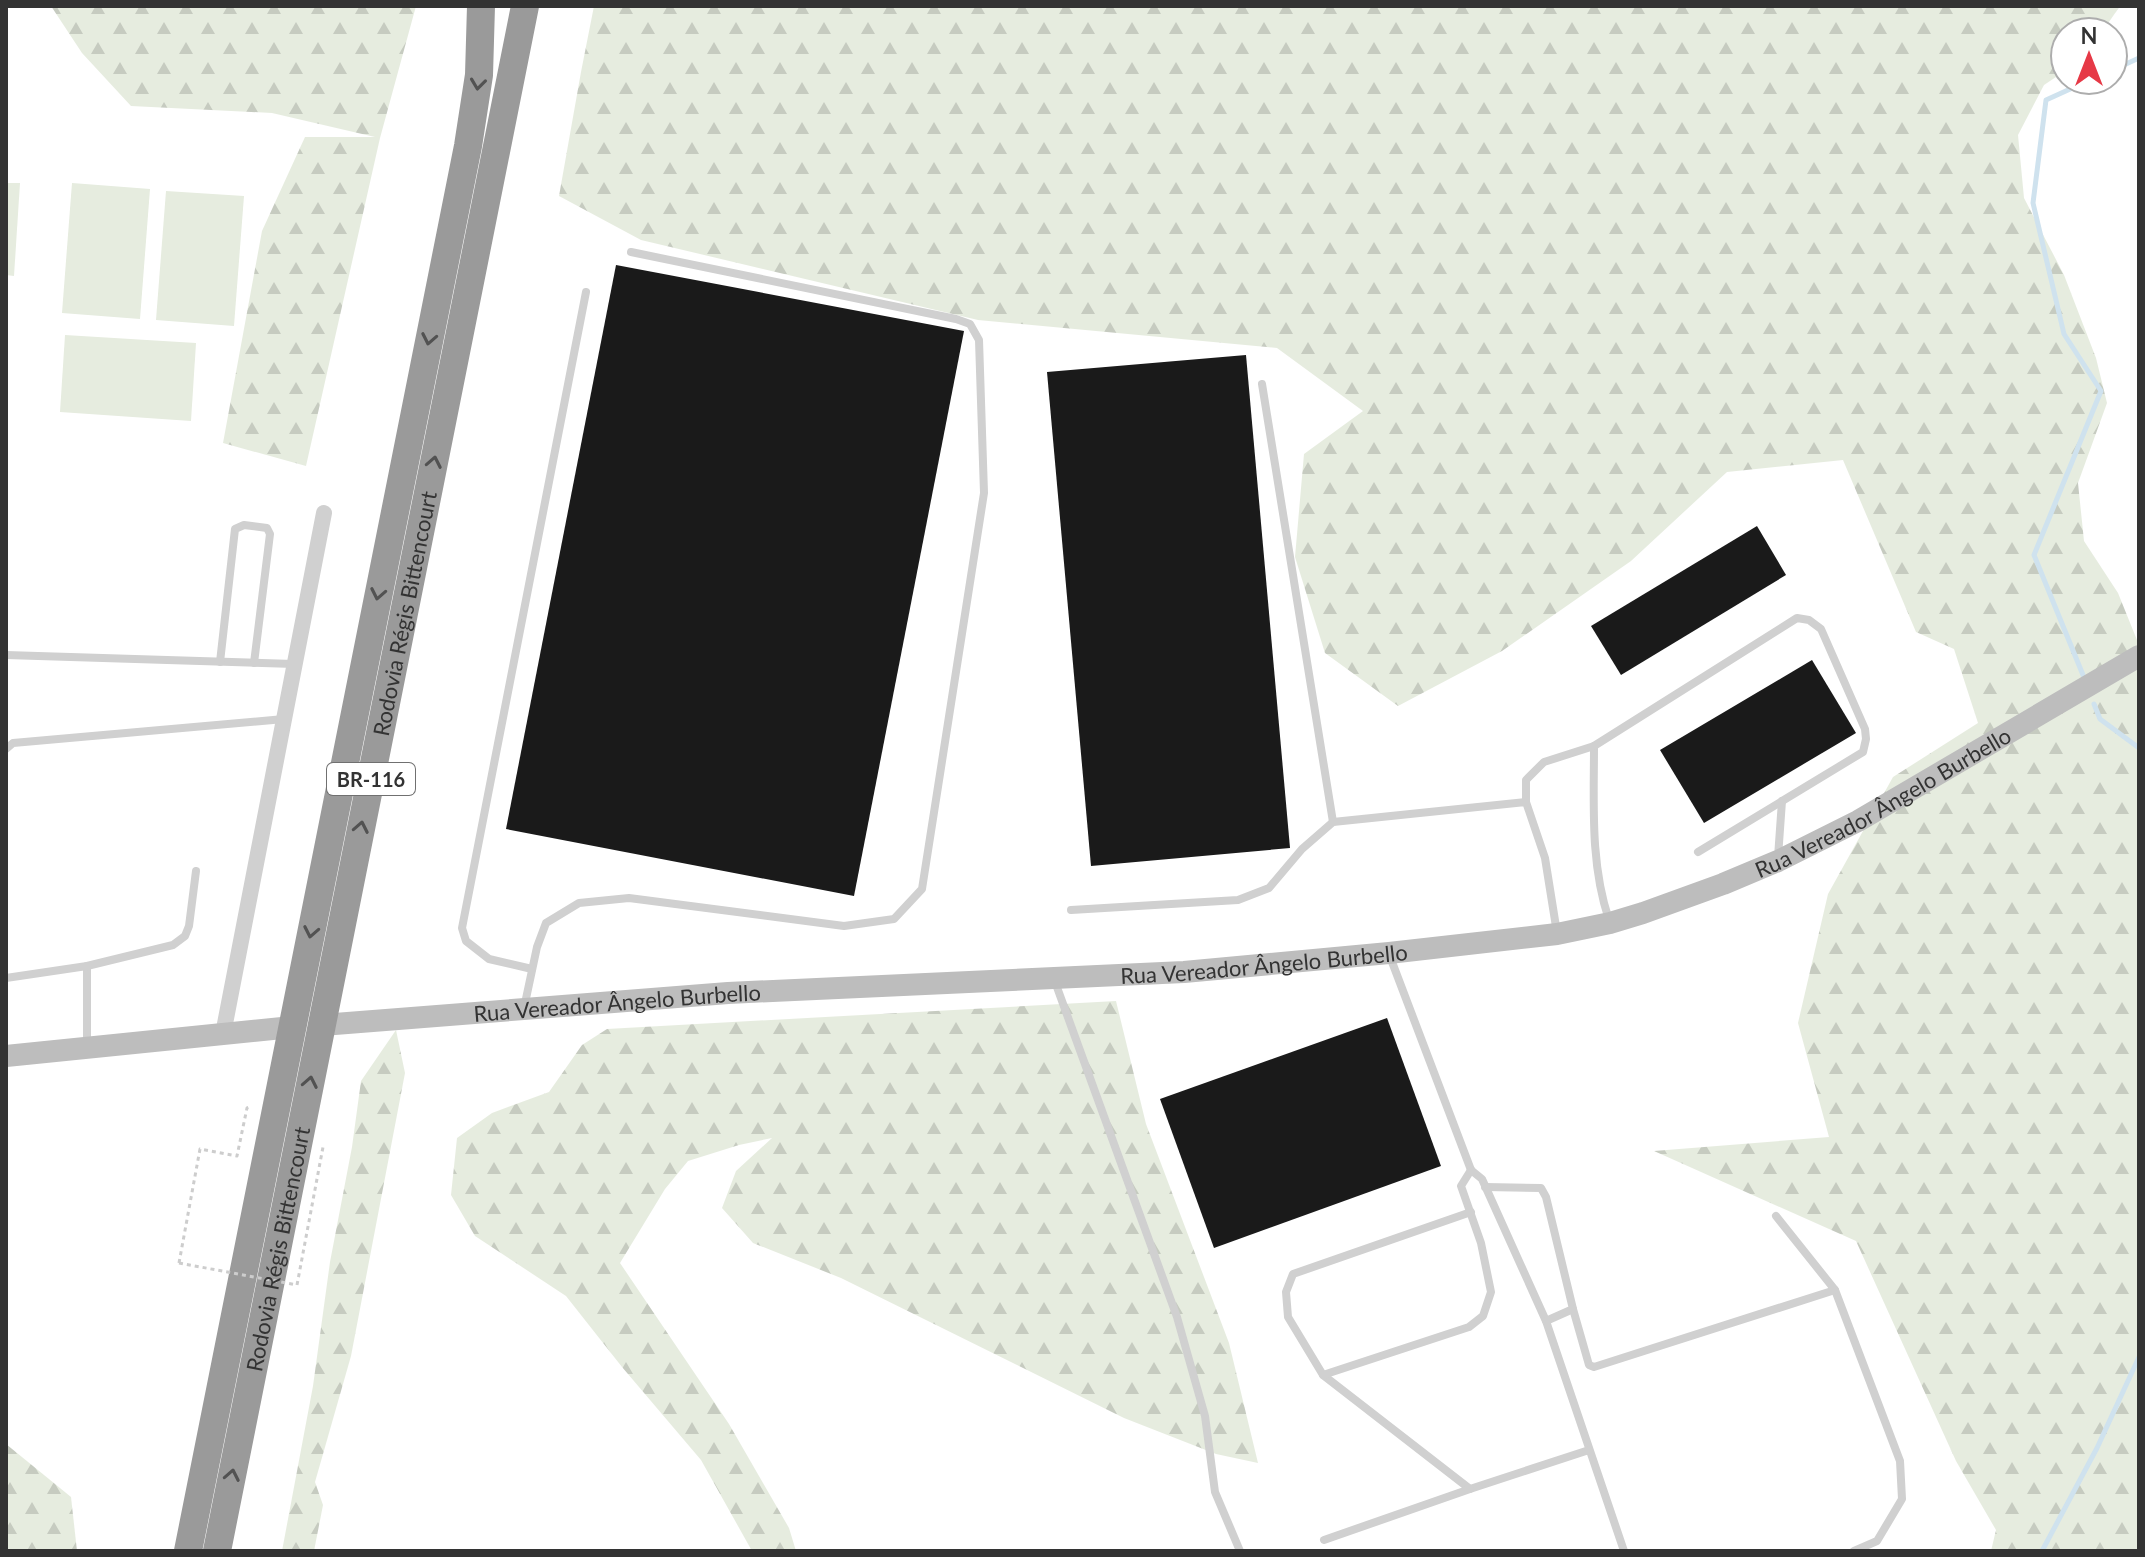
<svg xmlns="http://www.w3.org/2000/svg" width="2145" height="1557" font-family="Lato,sans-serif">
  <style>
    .forest { fill: url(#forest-firs) }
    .pitch { fill: #e6ecdf }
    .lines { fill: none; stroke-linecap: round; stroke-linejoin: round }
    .stream { stroke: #cfe2ee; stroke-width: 5 }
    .building { fill: #1a1a1a }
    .path { stroke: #cdcdcd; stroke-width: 3; stroke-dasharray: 4 4; stroke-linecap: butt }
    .service { stroke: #d0d0d0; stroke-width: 8 }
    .minor { stroke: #d0d0d0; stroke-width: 16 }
    .secondary { stroke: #bdbdbd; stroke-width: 22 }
    .motorway { stroke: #9a9a9a; stroke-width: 28 }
    .path-bridge { stroke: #cdcdcd; stroke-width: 3; stroke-dasharray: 4 4; stroke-linecap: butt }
    .oneway { stroke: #525252 }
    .labels { text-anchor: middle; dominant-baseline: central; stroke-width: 8; stroke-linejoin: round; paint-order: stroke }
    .shield { fill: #fff; stroke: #707070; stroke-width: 2 }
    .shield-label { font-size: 20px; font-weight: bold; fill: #333 }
    .street-label { font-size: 22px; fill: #333; stroke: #fff }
  </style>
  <defs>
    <pattern id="forest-firs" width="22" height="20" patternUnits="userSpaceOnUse" patternTransform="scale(2)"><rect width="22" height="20" fill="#e6ecdf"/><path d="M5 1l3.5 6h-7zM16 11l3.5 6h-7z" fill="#c6cbc0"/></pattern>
  </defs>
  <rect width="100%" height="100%" fill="#fff"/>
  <g class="forest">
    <path d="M51,6h365l-36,132 -74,328 -83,-23 39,-212 43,-94h70l-103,-24 -141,-7 -49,-53z"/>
    <path d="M594,6h1526l-18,26h-37v39l-21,14 -26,50 6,63 40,77 32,83 11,45 -29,80 6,58 34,52 21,52v906h-148l5,-21 -40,-69 -100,-220 -202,-90 175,-14 -31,-114 30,-129 65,-117 85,-54 -24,-74 -38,-17 -73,-172 -116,12 -96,89 -129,90 -104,55 -73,-53 -30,-96 9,-103 59,-43 -86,-63 -299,-28 -337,-80 -82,-44 22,-124z"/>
    <path d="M1116,1001l30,123 83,219 29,120 -42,-9 -92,-36 -283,-140 -88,-35 -31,-35 14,-37 36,-33 -33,7 -51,16 -23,28 -45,74 109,161 60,104 7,23h-44l-51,-91 -79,-93 -56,-71 -91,-60 -24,-41 6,-57 35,-25 57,-21 33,-47 25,-16z"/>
    <path d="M396,1030l9,43 -54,283 -36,126 8,23 -9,46h-32l31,-165 17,-124 22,-115 9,-66z"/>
    <path d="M6,1444l65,53 6,54h-71z"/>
  </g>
  <g class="pitch">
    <path d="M6,183h14l-6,93 -8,-1z"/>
    <path d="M72,183l78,6 -10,130 -78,-6z"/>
    <path d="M166,191l78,5 -10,130 -78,-6z"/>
    <path d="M65,335l131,8 -5,78 -131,-9z"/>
  </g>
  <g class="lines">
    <g class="stream">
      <path d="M2113,70l26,-12"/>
      <path d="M2083,675l-49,-120 67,-164 -37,-57 -31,-131 13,-103 44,-20"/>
      <path d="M2094,704l6,15 39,29"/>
      <path d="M2042,1551l55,-103 42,-91"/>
    </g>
  </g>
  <g class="building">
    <path d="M616,265l348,66 -110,565 -348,-67z"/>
    <path d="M1246,355l44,493 -199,18 -44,-494z"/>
    <path d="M1757,526l29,49 -165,100 -30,-49z"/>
    <path d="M1812,660l44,73 -152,90 -44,-73z"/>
    <path d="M1387,1018l54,148 -227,82 -54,-149z"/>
  </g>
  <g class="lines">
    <g class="path">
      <path d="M179,1263l21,-114 37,7 10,-48 5,-2"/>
      <path d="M297,1285l26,-138"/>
    </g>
    <g class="service">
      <path d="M1262,384l71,438"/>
      <path d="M6,655l288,9"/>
      <path d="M220,662l15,-133 9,-4 23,3 3,6 -16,129"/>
      <path d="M1594,746c0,57 -4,118 15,174"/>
      <path d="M6,749l7,-6 271,-24"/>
      <path d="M1526,802v-22l18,-18 50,-16 203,-128 12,2 12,9 44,100 1,10 -3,13 -165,100"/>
      <path d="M1778,857l4,-56"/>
      <path d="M1071,910l167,-10 31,-12 33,-39 31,-27 193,-20 19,56 12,75"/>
      <path d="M1389,954l82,216"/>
      <path d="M87,966v81"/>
      <path d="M532,969l-43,-10 -23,-18 -4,-13 124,-636"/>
      <path d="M6,978l81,-12 86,-21 12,-9 4,-10 7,-55"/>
      <path d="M1054,979l123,338 28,99 10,76 25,59"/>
      <path d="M524,1008l13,-61 9,-24 33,-20 50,-5 215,28 50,-7 28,-30 62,-396 -5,-153 -9,-16 -14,-5 -325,-67"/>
      <path d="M1471,1170l11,9 64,142 78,230"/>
      <path d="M1485,1187l56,1 5,9 27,112 -27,12"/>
      <path d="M1471,1212l-178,62 -7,18 2,25 35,58 147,114 119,-39"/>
      <path d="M1776,1216l59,74 65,171 2,38 -25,42 -23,10"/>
      <path d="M1573,1309l16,56 5,2 241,-77"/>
      <path d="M1323,1375l146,-48 14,-11 8,-24 -10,-49 -20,-57 10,-16"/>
      <path d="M1324,1540l146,-51"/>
    </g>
    <path class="minor" d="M223,1034l101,-521"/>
    <g class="secondary">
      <path id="s1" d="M322,1025l406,-32 456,-21 205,-19 168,-19 53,-11 33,-10 80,-29 55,-23 80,-40 281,-165"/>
      <path d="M6,1056l286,-29"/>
    </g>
    <g class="motorway">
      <path d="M188,1551l280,-1405 11,-71 2,-69"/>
      <path id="s2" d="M217,1551l308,-1545"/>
    </g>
    <path class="path-bridge" d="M179,1263l118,22"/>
  </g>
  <defs><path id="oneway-chevron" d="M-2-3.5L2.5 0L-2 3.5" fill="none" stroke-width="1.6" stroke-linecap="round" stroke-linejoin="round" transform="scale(2)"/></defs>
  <g class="oneway">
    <use href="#oneway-chevron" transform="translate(478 84) rotate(97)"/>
    <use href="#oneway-chevron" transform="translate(429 339) rotate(101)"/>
    <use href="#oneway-chevron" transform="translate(434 462) rotate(-79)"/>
    <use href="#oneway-chevron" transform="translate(378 594) rotate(101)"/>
    <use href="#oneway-chevron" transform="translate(361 827) rotate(-79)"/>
    <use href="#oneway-chevron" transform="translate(311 932) rotate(101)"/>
    <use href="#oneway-chevron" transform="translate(310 1082) rotate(-79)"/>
    <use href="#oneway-chevron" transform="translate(232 1475) rotate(-79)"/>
  </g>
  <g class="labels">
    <rect class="shield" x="327" y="763" width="88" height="32" rx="6"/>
    <g class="shield-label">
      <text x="371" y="779">BR-116</text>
    </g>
    <g class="street-label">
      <text stroke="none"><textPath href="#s2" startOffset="956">Rodovia Régis Bittencourt</textPath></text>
      <text stroke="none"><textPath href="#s1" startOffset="1592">Rua Vereador Ângelo Burbello</textPath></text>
      <text stroke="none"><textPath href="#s1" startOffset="944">Rua Vereador Ângelo Burbello</textPath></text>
      <text stroke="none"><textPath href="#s1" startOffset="296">Rua Vereador Ângelo Burbello</textPath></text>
      <text stroke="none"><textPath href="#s2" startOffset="308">Rodovia Régis Bittencourt</textPath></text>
    </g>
  </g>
  <rect width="2145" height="1557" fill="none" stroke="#333333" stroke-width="16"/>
  <g transform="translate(2089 56)"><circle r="38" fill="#ffffff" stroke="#adadad" stroke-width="2"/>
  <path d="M0-6L14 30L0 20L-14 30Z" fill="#e63946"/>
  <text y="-12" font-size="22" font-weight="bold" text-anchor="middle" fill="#333333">N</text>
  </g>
</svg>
